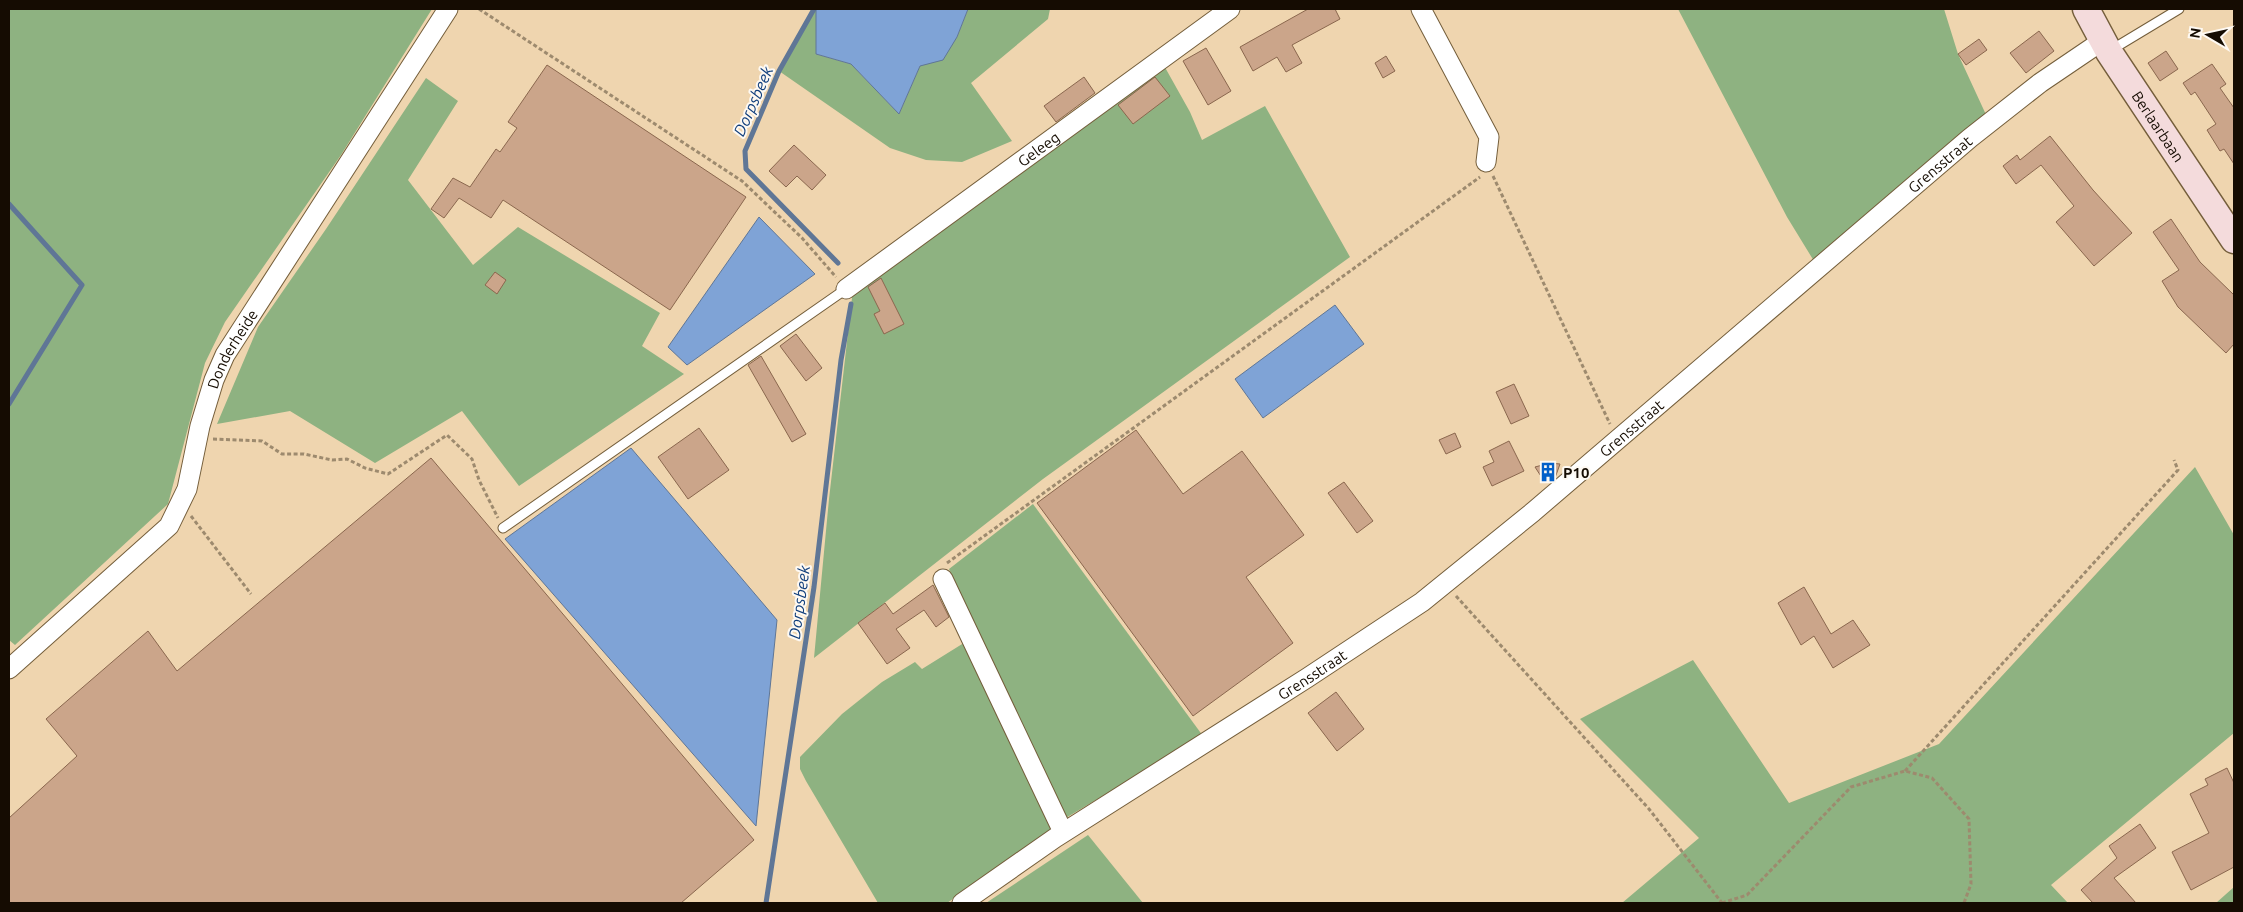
<svg xmlns="http://www.w3.org/2000/svg" width="2243" height="912" font-family="Ubuntu,sans-serif">
  <style>
    .green { fill: #8eb281 }
    .water { fill: #7fa3d6; stroke: #5f7696 }
    .lines { fill: none; stroke-linecap: round; stroke-linejoin: round }
    .stream { stroke: #5f7696; stroke-width: 5 }
    .building { fill: #cba58a; stroke: #8a674e }
    .lane-casing { stroke: #745e3b; stroke-width: 11 }
    .street-casing { stroke: #745e3b; stroke-width: 21 }
    .secondary-casing { stroke: #745e3b; stroke-width: 29 }
    .path { stroke: #9d8a6e; stroke-width: 3; stroke-dasharray: 4 2.5; stroke-linecap: butt }
    .lane { stroke: #fff; stroke-width: 9 }
    .street { stroke: #fff; stroke-width: 19 }
    .secondary { stroke: #f4dbdc; stroke-width: 26 }
    .labels { text-anchor: middle; dominant-baseline: central; stroke-width: 4; stroke-linejoin: round; paint-order: stroke }
    .street-label { font-size: 15px; fill: #150c02; stroke: #fef9f2 }
    .poi-label { font-size: 15px; font-weight: bold; fill: #150c02; stroke: #fef9f2; text-anchor: start }
    .water-label { font-size: 16px; font-style: italic; fill: #103e7c; stroke: #fef9f2 }
  </style>
  <rect width="100%" height="100%" fill="#efd5af"/>
  <g class="green">
    <path d="M9,9h423l-91,146 -116,167 -20,41 -37,141 -153,141 -6,-5z"/>
    <path d="M814,9h2v45l35,10 48,50 21,-48 37,-29 11,-28h82l-2,10 -77,64 41,58 -50,21 -36,-2 -36,-12 -111,-77z"/>
    <path d="M1678,9h266l14,45 30,65 -171,147 -30,-49z"/>
    <path d="M1162,62l28,50 12,28 63,-34 85,151 -307,222 -229,179 15,-159 24,-210z"/>
    <path d="M426,78l32,23 -50,79 65,85 45,-38 142,86 -18,33 42,28 -165,112 -57,-75 -87,52 -85,-52 -73,13 41,-97 68,-98z"/>
    <path d="M2195,467l39,68v198l-183,152 17,18h-446l77,-65 -119,-119 113,-59 96,143 150,-59z"/>
    <path d="M1033,504l170,232 -139,83 -115,-250z"/>
    <path d="M967,641l86,189 -106,73h-69l-72,-122 -6,-12v-12l42,-43 40,-32 33,-20 7,7z"/>
    <path d="M1088,835l55,68h-157z"/>
    <path d="M2234,887v16h-18z"/>
  </g>
  <g class="water">
    <path d="M816,9h152l-11,28 -14,23 -23,6 -21,48 -48,-50 -35,-10z"/>
    <path d="M759,217l56,57 -128,91 -19,-18z"/>
    <path d="M1335,305l29,39 -101,74 -28,-39z"/>
    <path d="M631,448l146,172 -21,206 -251,-287z"/>
  </g>
  <g class="lines">
    <g class="stream">
      <path d="M814,9l-35,62 -34,80 1,18 92,94"/>
      <path d="M9,204l73,81 -73,119"/>
      <path d="M766,903l48,-316 27,-227 10,-56"/>
    </g>
  </g>
  <g class="building">
    <path d="M1308,9h27l5,10 -48,26 10,18 -16,9 -9,-15 -24,14 -13,-24z"/>
    <path d="M2039,31l15,20 -28,22 -16,-20z"/>
    <path d="M1979,39l8,11 -21,15 -8,-11z"/>
    <path d="M1206,48l25,43 -23,14 -25,-44z"/>
    <path d="M2166,51l12,18 -18,12 -12,-18z"/>
    <path d="M1386,56l9,15 -12,7 -8,-15z"/>
    <path d="M2212,64l14,20 -6,4 14,20v56l-10,-15 -4,2 -13,-21 9,-6 -21,-32 -4,3 -8,-12z"/>
    <path d="M547,65l199,132 -76,113 -167,-110 -12,18 -32,-20 -15,20 -13,-9 22,-31 17,9 26,-38 4,3 17,-24 -9,-6z"/>
    <path d="M1084,77l11,16 -39,29 -12,-16z"/>
    <path d="M1155,77l15,19 -37,28 -15,-19z"/>
    <path d="M2050,136l43,54 39,43 -38,33 -38,-44 18,-16 -33,-41 -25,19 -13,-18 14,-11 3,5z"/>
    <path d="M794,145l32,30 -14,15 -15,-14 -11,11 -17,-16z"/>
    <path d="M2171,219l29,43 34,33v49l-8,9 -48,-46 -16,-26 17,-11 -26,-38z"/>
    <path d="M495,272l11,8 -9,14 -12,-9z"/>
    <path d="M881,278l23,46 -20,10 -10,-20 6,-3 -12,-24z"/>
    <path d="M796,334l26,34 -16,13 -26,-35z"/>
    <path d="M761,356l45,78 -14,8 -44,-77z"/>
    <path d="M1514,384l15,32 -18,8 -15,-32z"/>
    <path d="M699,428l30,42 -41,29 -30,-42z"/>
    <path d="M1136,430l47,64 59,-43 62,84 -58,42 47,66 -100,73 -156,-213z"/>
    <path d="M1455,433l6,14 -15,7 -7,-14z"/>
    <path d="M1509,441l15,30 -32,15 -9,-19 11,-5 -5,-11z"/>
    <path d="M431,458l323,382 -73,63h-672v-85l68,-62 -31,-37 102,-88 29,40z"/>
    <path d="M1550,463l10,1 -5,14 -11,3 -9,-14z"/>
    <path d="M1344,482l29,39 -16,12 -29,-40z"/>
    <path d="M933,585l16,32 -13,10 -12,-17 -28,19 14,19 -23,16 -29,-41 27,-20 8,11z"/>
    <path d="M1804,587l27,47 22,-14 17,25 -37,23 -19,-32 -13,9 -23,-42z"/>
    <path d="M1336,692l28,37 -27,22 -29,-38z"/>
    <path d="M2227,768l7,15v84l-43,23 -19,-38 37,-19 -19,-39 18,-9 -3,-6z"/>
    <path d="M2140,824l16,24 -42,30 22,25h-43l-12,-13 36,-32 -8,-12z"/>
  </g>
  <g class="lines">
    <defs>
      <g id="lane">
        <path d="M2111,50l68,-41"/>
        <path d="M503,528l343,-239"/>
      </g>
      <g id="street">
        <path d="M1421,9l68,128 -3,25"/>
        <path id="s1" d="M846,289l384,-280"/>
        <path d="M943,579l120,253"/>
        <path id="s2" d="M9,669l160,-143 18,-37 13,-63 14,-46 11,-25 223,-346"/>
        <path id="s3" d="M962,903l93,-65 252,-160 115,-76 111,-90 437,-374 70,-55 62,-42"/>
      </g>
      <g id="secondary">
        <path id="s4" d="M2086,9l23,43 125,188"/>
      </g>
    </defs>
    <use href="#lane" class="lane-casing"/>
    <use href="#street" class="street-casing"/>
    <use href="#secondary" class="secondary-casing"/>
    <g class="path">
      <path d="M479,9l263,172 60,57 34,39"/>
      <path d="M1493,176l117,248"/>
      <path d="M213,439l49,2 20,13h22l28,6 15,-1 18,9 23,6 59,-39 25,24 7,21 19,38"/>
      <path d="M191,516l60,78"/>
      <path d="M947,563l533,-386"/>
      <path d="M1456,596l193,213 73,94"/>
      <path d="M1905,771l273,-301 -4,-10"/>
      <path d="M1722,903l25,-8 104,-108 54,-16 27,7 37,41 2,65 -7,19"/>
    </g>
    <use href="#lane" class="lane"/>
    <use href="#street" class="street"/>
    <use href="#secondary" class="secondary"/>
  </g>
  <defs>
    <symbol id="building-bare" viewBox="-9 -9 18 18"><path d="M-4-6H4V6H1V3H-1V6H-4ZM-2.5-4.3h1.7v1.8h-1.7ZM.8-4.3h1.7v1.8H.8ZM-2.5-1h1.7V.8h-1.7ZM.8-1h1.7V.8H.8Z" fill="#0360c9" stroke="#fef9f2" stroke-width="2.5" paint-order="stroke"/></symbol>
  </defs>
  <g fill-rule="evenodd">
    <use href="#building-bare" x="1534" y="458" width="28" height="28"/>
  </g>
  <g class="labels">
    <g class="street-label">
      <text stroke="none"><textPath href="#s4" startOffset="138">Berlaarbaan</textPath></text>
      <text stroke="none"><textPath href="#s1" startOffset="238">Geleeg</textPath></text>
      <text stroke="none"><textPath href="#s3" startOffset="1228">Grensstraat</textPath></text>
      <text stroke="none"><textPath href="#s2" startOffset="404">Donderheide</textPath></text>
      <text stroke="none"><textPath href="#s3" startOffset="822">Grensstraat</textPath></text>
      <text stroke="none"><textPath href="#s3" startOffset="418">Grensstraat</textPath></text>
    </g>
    <g class="poi-label">
      <text x="1563" y="472">P10</text>
    </g>
    <g class="water-label">
      <text transform="translate(753 101) rotate(-66)">Dorpsbeek</text>
      <text transform="translate(799 602) rotate(-82)">Dorpsbeek</text>
    </g>
  </g>
  <rect width="2243" height="912" fill="none" stroke="#150c02" stroke-width="20"/>
  <g transform="translate(2208 35) rotate(279)" stroke="#fef9f2" stroke-width="4" paint-order="stroke">
  <path d="M0-4L9 19L0 12L-9 19Z" fill="#150c02"/>
  <text y="-8" font-size="14" font-weight="bold" text-anchor="middle" fill="#150c02">N</text>
  </g>
</svg>
